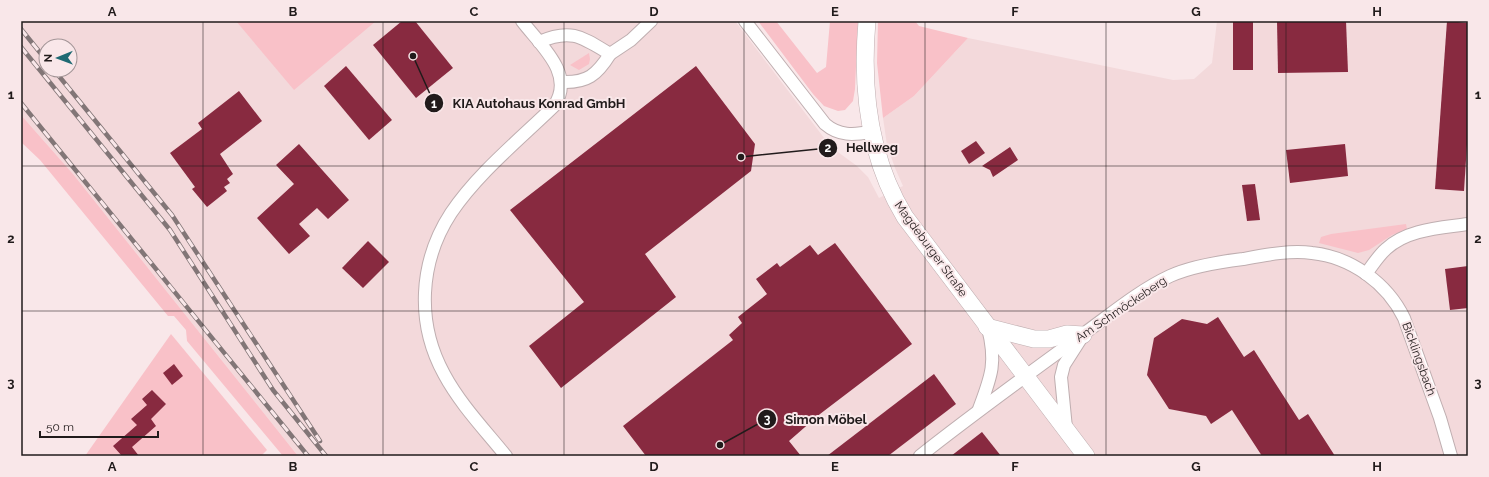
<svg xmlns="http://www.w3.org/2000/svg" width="1489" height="477" font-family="Raleway,sans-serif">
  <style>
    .built { fill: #f3d9db; fill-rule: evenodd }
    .green { fill: #f9c1c8 }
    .building { fill: #882a40 }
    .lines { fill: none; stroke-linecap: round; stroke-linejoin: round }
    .street-casing { stroke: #bfaeb0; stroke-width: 14 }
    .secondary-casing { stroke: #bfaeb0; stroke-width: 18 }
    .street { stroke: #fff; stroke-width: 12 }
    .secondary { stroke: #fff; stroke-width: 17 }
    .rail-casing { stroke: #827677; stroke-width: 4.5 }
    .rail { stroke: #f9e7e9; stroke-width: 3; stroke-dasharray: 9; stroke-linecap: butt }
    .grid { fill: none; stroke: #211b1b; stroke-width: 1; stroke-opacity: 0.55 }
    .labels { text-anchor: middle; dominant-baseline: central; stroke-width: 4; stroke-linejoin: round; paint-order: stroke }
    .street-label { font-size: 12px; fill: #211b1b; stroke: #f9e7e9 }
    .leader { fill: none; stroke: #211b1b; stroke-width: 1.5 }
    .callout-dot { fill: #211b1b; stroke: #f9e7e9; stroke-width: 1.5 }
    .mark-label { font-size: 12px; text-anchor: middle; font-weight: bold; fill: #fff }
    .callout-label { font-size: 13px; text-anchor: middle; font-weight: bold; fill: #211b1b; stroke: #f9e7e9; stroke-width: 4; stroke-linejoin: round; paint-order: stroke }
    .neatline { fill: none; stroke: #211b1b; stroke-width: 1.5 }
    .grid-label { font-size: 13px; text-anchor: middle; font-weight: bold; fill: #211b1b }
  </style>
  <rect width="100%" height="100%" fill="#f9e7e9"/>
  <path class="built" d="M21,21h714l96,126 26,19 11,11 11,21 24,-12 -8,-18 -8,-23 -4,-27 31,-22 54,-58 205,42 21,-1 18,-16 5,-42h251v435h-1170l-225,-282 -52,-59zM46,46h24v24h-24z"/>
  <g class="green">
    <path d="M236,21h140l-82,69z"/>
    <path d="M758,21h18l41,52 9,-6 4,-46h28l-3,68 -2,12 -8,9 -7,1 -14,-5 -11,-12z"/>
    <path d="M878,21h37l4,5 49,12 -54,58 -31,22 -6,-55z"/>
    <path d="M589,53l1,6 -1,5 -10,6 -9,-5z"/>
    <path d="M21,115l52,59 225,282h-15l-96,-115 -1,-11 -12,-14h-6l-128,-156 -19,-18z"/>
    <path d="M1406,224l1,5 -15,6 -23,15 -11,3 -39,-10 2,-6 10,-3z"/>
    <path d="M171,334l96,116 -6,6h-176z"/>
  </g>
  <g class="building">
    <path d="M402,21h13l38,47 -37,30 -43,-53z"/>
    <rect x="1233" y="21" width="20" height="49"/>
    <path d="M1277,21h69l2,51 -70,1z"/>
    <path d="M1447,21l21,2v106l-4,62 -29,-2z"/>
    <path d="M346,66l46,54 -23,20 -45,-54z"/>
    <path d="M696,66l59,78 -4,27 -106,83 31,43 -115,91 -32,-42 55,-44 -74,-92z"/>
    <path d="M239,91l23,30 -42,33 13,20 -6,5 3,4 -6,4 3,4 -20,16 -15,-18 3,-2 -25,-34 32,-24 -4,-6z"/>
    <path d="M976,141l9,12 -16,11 -8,-13z"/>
    <path d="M299,144l50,56 -21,19 -11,-11 -18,16 11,12 -21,18 -32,-36 37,-34 -18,-19z"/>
    <path d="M1345,144l3,32 -58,7 -4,-33z"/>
    <path d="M1010,147l8,13 -25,17 -3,-7 -8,-4z"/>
    <path d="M1255,184l5,36 -13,1 -5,-36z"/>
    <path d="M368,241l21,21 -26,26 -21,-20z"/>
    <path d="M835,243l77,101 -92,70 -31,27 12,15h-155l-23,-30 110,-86 -4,-5 13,-12 -4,-6 29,-23 -11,-15 21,-16 3,4 30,-22 8,10z"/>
    <path d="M1468,266v42l-18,2 -5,-41z"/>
    <path d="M1218,317l26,40 10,-7 45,70 9,-6 27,42h-73l-30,-46 -21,14 -5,-8 -37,-7 -22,-34 7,-37 28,-19 25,5z"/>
    <path d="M174,364l9,12 -11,9 -9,-12z"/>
    <path d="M934,374l22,30 -68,52h-61z"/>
    <path d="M152,390l14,14 -15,15 5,7 -24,21 7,9h-17l-9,-10 24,-21 -6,-6 16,-14 -5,-6z"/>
    <path d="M982,432l19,24h-50z"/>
  </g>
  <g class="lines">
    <defs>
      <g id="street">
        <path d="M745,21l80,103c14,12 28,11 46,8"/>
        <path d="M539,42c32,-14 43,-5 71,12 -13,21 -23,29 -48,28"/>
        <path d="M610,54l21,-14 20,-19"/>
        <path d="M1366,274c6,-8 12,-18 20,-25 21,-20 55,-21 82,-25"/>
        <path d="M979,409c12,-32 18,-46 9,-81"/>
        <path d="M1066,428l-5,-51 3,-12 16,-25"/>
        <path d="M506,456c-21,-26 -46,-52 -62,-82 -28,-51 -25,-112 7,-161 27,-40 68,-73 103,-107 22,-32 -14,-61 -32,-85"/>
        <path d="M920,456c53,-42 107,-81 162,-121 28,-20 56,-44 88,-59 22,-10 48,-14 73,-17 22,-4 47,-9 69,-6 39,4 75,30 92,65l36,100 11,38"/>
      </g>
      <g id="secondary">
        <path d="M867,21c-6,68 2,137 38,196l181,239"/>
        <path d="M987,327l47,12h15l18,-5 16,1"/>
      </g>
    </defs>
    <use href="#street" class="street-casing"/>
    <use href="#secondary" class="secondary-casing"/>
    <use href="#street" class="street"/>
    <use href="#secondary" class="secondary"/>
    <defs>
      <g id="rail">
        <path d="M21,29l25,31"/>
        <path d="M21,47l149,183 103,160 53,66"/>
        <path d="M54,70l118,145 148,226"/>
        <path d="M21,103l287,353"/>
      </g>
    </defs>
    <use href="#rail" class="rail-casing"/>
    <use href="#rail" class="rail"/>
  </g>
  <path class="grid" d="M203,21v435M383,21v435M564,21v435M744,21v435M925,21v435M1106,21v435M1286,21v435M21,166h1447M21,311h1447"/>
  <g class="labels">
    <g class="street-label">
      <text transform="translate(931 249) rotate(54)">Magdeburger Straße</text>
      <text transform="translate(1121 309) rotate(-34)">Am Schmöckeberg</text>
      <text transform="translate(1419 359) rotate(70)">Bicklingsbach</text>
    </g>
  </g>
  <path class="leader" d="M413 56L434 103M741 157L828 148M720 445L767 419"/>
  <g class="callout-dot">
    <circle cx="413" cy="56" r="4"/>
    <circle cx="741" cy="157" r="4"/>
    <circle cx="720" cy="445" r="4"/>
    <circle cx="434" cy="103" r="10"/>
    <circle cx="828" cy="148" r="10"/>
    <circle cx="767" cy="419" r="10"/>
  </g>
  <g class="mark-label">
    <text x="434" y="108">1</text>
    <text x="828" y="152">2</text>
    <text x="767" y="423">3</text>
  </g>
  <g class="callout-label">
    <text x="539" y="108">KIA Autohaus Konrad GmbH</text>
    <text x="872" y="152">Hellweg</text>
    <text x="826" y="424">Simon Möbel</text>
  </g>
  <rect width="1489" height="477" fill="none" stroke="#f9e7e9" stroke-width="44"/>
  <g transform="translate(58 58) rotate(269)"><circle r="19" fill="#f9e7e9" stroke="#a39597"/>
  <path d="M0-3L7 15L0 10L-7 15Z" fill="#1f6a73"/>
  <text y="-6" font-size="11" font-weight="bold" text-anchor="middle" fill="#211b1b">N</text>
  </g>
  <path d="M40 431v6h118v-6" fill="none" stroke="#211b1b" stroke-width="2"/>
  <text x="46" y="431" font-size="12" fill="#211b1b" stroke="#f9e7e9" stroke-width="3" paint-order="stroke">50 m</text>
  <rect x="22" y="22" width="1445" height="433" class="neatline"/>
  <g class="grid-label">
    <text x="112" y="16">A</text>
    <text x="293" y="16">B</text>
    <text x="474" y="16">C</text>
    <text x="654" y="16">D</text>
    <text x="835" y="16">E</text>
    <text x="1015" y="16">F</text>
    <text x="1196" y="16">G</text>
    <text x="1377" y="16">H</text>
    <text x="11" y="99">1</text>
    <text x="1478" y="99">1</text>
    <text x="11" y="243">2</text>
    <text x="1478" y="243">2</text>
    <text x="11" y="387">3</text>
    <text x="1478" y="387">3</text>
    <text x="112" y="471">A</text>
    <text x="293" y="471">B</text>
    <text x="474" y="471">C</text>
    <text x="654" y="471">D</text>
    <text x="835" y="471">E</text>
    <text x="1015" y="471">F</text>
    <text x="1196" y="471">G</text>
    <text x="1377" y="471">H</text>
  </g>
</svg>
